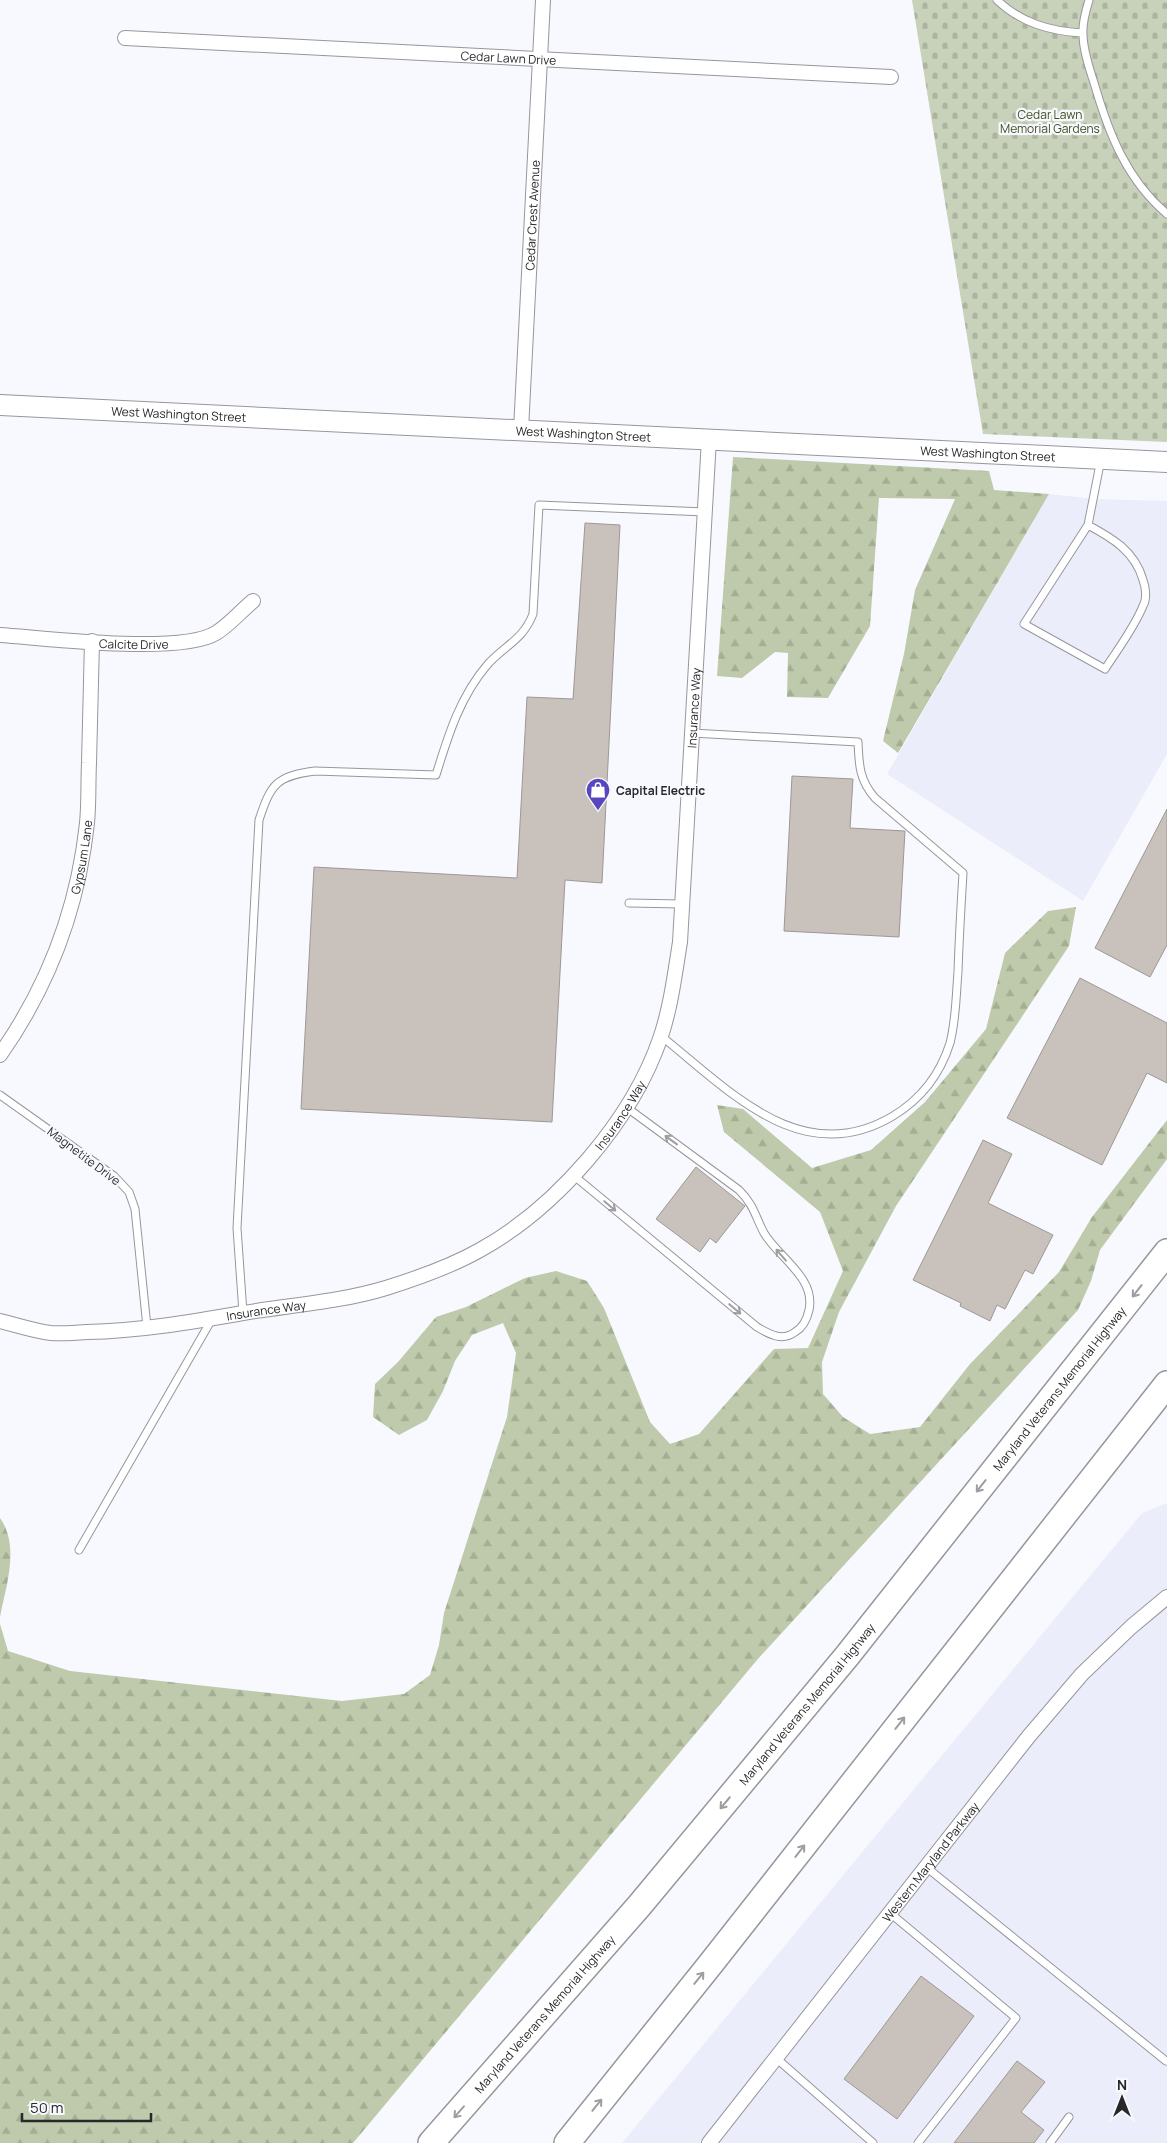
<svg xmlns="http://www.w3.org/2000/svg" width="1167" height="2143" font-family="Manrope,sans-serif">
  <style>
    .built { fill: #ebedfb }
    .forest { fill: url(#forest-firs) }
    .cemetery { fill: url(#cemetery-stones) }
    .building { fill: #c8c1bc; stroke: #9e9893 }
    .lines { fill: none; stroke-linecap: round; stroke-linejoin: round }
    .service-casing { stroke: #96979d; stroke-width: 9 }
    .minor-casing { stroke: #96979d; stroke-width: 16 }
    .secondary-casing { stroke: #96979d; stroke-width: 22 }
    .motorway-casing { stroke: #96979d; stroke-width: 28 }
    .service { stroke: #fff; stroke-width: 7 }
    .minor { stroke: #fff; stroke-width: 14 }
    .secondary { stroke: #fff; stroke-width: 20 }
    .motorway { stroke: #fff; stroke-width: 25 }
    .oneway { stroke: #9e9ea0 }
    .labels { text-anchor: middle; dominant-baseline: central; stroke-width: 4.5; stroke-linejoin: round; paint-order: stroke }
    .street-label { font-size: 12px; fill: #28282b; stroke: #f8f9ff }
    .park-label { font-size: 12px; fill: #40501f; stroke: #f8f9ff }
    .poi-label { font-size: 12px; font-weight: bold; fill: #28282b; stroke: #f8f9ff; text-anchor: start }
  </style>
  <defs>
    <pattern id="forest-firs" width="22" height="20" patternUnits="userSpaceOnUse" patternTransform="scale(1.25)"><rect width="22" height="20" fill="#becaab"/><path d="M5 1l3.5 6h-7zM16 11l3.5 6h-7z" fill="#a3ae93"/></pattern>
    <pattern id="cemetery-stones" width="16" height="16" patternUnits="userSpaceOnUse" patternTransform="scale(1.25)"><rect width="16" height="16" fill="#c8d1b9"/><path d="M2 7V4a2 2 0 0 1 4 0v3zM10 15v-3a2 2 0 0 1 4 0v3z" fill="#acb39f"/></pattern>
  </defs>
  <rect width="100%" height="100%" fill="#f8f9ff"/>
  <g class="built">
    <path d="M1049,494l46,5 72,2v253l-84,147 -196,-127z"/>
    <path d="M1167,1503v640h-545l520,-630z"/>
  </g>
  <g class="forest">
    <path d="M733,457l256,14 5,19 55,4 -151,259 -15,-12 21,-87 11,-64 40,-91 -76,-1 -9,128 -42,72 -41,-1 1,-44 -13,-1 -33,26 -25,-2z"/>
    <path d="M1076,907l-7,39 -173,260 -57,106 -17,50 1,32 20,23 27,17 50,-7 50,-63 89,-92 33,-55 75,-97v39l-67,91 -9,31 -13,29 -321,350 -404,483h-353v-519l8,27 62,20 272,30 62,-7 26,-19 9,-30 5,-32 63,-196 9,-64 -13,-30 -31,12 -17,26 -12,30 -16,29 -28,15 -26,-18 2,-33 23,-22 38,-45 30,-10 59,-29 31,-7 31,10 17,27 46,114 20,22 29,-10 75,-85 34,-1 35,-77 -23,-59 -96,-80 -7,-27 26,4 69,59 59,-18 54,-48 61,-73 19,-76 43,-42z"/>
    <path d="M0,1518c20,28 6,68 0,99z"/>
  </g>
  <path class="cemetery" d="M912,0h255v442l-184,-8z"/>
  <g class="building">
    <path d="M585,523l35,2 -18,358 -37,-3 -13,242 -251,-13 13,-242 203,11 10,-181 46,2z"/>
    <path d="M792,776l61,3 -3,49 55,3 -6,106 -115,-6z"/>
    <path d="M1167,809v136l-17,32 -55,-29z"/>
    <path d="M1080,978l87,45v60l-20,-10 -45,92 -95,-47z"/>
    <path d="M983,1140l29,14 -24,49 65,32 -20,39 -8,-4 -20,39 -8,-4 -7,16 -30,-15 1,-3 -48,-23z"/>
    <path d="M696,1167l49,39 -29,37 -6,-5 -10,14 -44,-33z"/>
    <path d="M921,1976l53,40 -77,103 -53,-40z"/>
    <path d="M1017,2061l28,21 -24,30 23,18 -10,13h-80z"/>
  </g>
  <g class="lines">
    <defs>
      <g id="service">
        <path d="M997,0c24,23 53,31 85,33"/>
        <path d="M1089,0c-3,10 -7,23 -6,34 0,17 7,36 12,52 14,48 32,94 72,128"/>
        <path d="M1088,525l-64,99 81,45c13,-20 29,-41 38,-63 4,-7 3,-18 0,-26 -8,-29 -31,-42 -55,-55l13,-66"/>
        <path d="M629,903l53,1"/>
        <path d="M661,1036c67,53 140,135 232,80 28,-17 47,-41 57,-73 6,-23 6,-47 8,-71 1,-33 3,-66 5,-99l-88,-75c-16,-18 -16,-34 -17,-56l-166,-9"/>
        <path d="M0,1095l114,81 15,16 6,17 12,118"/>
        <path d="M573,1175l184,152c12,7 25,15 38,5 9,-5 12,-13 14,-22 7,-32 -30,-52 -45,-77 -9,-17 -10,-28 -25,-43l-113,-83"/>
        <path d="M243,1313l-6,-85 22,-408c12,-36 17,-44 56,-49l121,4c12,-39 24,-79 52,-111 17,-19 35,-24 45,-50l6,-109 166,7"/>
        <path d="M79,1550l133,-231"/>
        <path d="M926,1867l240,194"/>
        <path d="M890,1913l126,105 -98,125"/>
        <path d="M776,2058l97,85"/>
        <path d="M1050,2143l19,-26"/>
      </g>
      <g id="minor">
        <path id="s1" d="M125,38l766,39"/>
        <path id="s2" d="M521,430l22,-430"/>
        <path id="s3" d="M0,635c46,3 180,20 216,-2 13,-8 25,-22 37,-32"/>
        <path id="s4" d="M0,1055c49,-70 78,-147 87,-232 2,-20 1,-40 2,-60 1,-41 2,-81 3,-122"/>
        <path id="s5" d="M0,1321c17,4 34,10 51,12 12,1 24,0 36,-1 52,-1 105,-10 156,-19 48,-8 97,-11 143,-25 32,-10 64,-21 94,-38 76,-42 153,-130 181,-214 10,-30 14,-63 19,-94l29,-503"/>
        <path id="s6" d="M709,2143l320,-407 53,-62 49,-47 36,-30"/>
      </g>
      <g id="secondary">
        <path id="s7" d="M0,405l1167,57"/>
      </g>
      <g id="motorway">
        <path id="s8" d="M431,2143l208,-237 208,-250 320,-404"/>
        <path d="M567,2143l142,-177 458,-582"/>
      </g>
    </defs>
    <use href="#service" class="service-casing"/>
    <use href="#minor" class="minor-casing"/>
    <use href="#secondary" class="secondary-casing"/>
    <use href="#motorway" class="motorway-casing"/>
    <use href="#service" class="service"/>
    <use href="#minor" class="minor"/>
    <use href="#secondary" class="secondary"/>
    <use href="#motorway" class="motorway"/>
  </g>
  <defs><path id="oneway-shaft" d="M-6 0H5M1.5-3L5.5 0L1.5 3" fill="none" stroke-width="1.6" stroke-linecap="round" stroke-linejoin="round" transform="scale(1.25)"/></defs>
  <g class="oneway">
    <use href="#oneway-shaft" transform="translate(671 1140) rotate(-144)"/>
    <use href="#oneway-shaft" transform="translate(610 1206) rotate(40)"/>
    <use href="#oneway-shaft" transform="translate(781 1255) rotate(-131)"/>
    <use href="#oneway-shaft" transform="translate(1137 1291) rotate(128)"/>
    <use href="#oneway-shaft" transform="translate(735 1309) rotate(40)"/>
    <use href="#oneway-shaft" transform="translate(981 1486) rotate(128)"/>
    <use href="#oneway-shaft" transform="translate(900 1723) rotate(-52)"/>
    <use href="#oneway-shaft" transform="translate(725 1803) rotate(130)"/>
    <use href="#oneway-shaft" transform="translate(800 1851) rotate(-52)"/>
    <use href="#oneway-shaft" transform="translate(699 1978) rotate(-51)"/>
    <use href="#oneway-shaft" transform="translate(597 2105) rotate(-51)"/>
    <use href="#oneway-shaft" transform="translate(459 2112) rotate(131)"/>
  </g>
  <defs>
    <symbol id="shop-pin" viewBox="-11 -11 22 30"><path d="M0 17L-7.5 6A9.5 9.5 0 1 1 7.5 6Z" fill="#5746be" stroke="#f8f9ff"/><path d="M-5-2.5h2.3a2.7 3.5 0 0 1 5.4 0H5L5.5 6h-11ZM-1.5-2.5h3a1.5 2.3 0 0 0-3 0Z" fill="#fff"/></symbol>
  </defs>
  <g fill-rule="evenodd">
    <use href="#shop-pin" x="584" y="776" width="28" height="38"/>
  </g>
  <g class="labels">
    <g class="street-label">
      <text stroke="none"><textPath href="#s1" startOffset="384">Cedar Lawn Drive</textPath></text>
      <text stroke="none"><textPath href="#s2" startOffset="215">Cedar Crest Avenue</textPath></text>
      <text stroke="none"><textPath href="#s7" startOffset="179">West Washington Street</textPath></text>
      <text stroke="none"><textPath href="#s7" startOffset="584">West Washington Street</textPath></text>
      <text stroke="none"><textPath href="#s7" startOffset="989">West Washington Street</textPath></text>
      <text stroke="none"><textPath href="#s3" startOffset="134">Calcite Drive</textPath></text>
      <text stroke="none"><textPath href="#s5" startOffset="1109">Insurance Way</textPath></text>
      <text stroke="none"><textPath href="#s4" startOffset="216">Gypsum Lane</textPath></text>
      <text stroke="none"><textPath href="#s5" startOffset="689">Insurance Way</textPath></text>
      <text transform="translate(84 1156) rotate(37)">Magnetite Drive</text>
      <text stroke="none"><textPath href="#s5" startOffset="269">Insurance Way</textPath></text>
      <text stroke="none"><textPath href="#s8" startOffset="982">Maryland Veterans Memorial Highway</textPath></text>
      <text stroke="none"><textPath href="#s8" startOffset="578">Maryland Veterans Memorial Highway</textPath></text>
      <text stroke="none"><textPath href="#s6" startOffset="358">Western Maryland Parkway</textPath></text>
      <text stroke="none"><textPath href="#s8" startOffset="172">Maryland Veterans Memorial Highway</textPath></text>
    </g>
    <g class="park-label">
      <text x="1050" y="114">Cedar Lawn<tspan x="1050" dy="14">Memorial Gardens</tspan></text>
    </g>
    <g class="poi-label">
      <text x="616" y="790">Capital Electric</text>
    </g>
  </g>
  <g transform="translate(1122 2098)" stroke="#f8f9ff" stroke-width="4" paint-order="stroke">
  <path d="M0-4L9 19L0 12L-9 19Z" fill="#28282b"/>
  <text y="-8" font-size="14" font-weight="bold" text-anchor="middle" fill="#28282b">N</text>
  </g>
  <path d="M22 2113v8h129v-8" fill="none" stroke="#28282b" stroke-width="2.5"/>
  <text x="30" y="2113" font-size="15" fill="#28282b" stroke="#f8f9ff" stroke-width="4" paint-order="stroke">50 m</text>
</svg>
